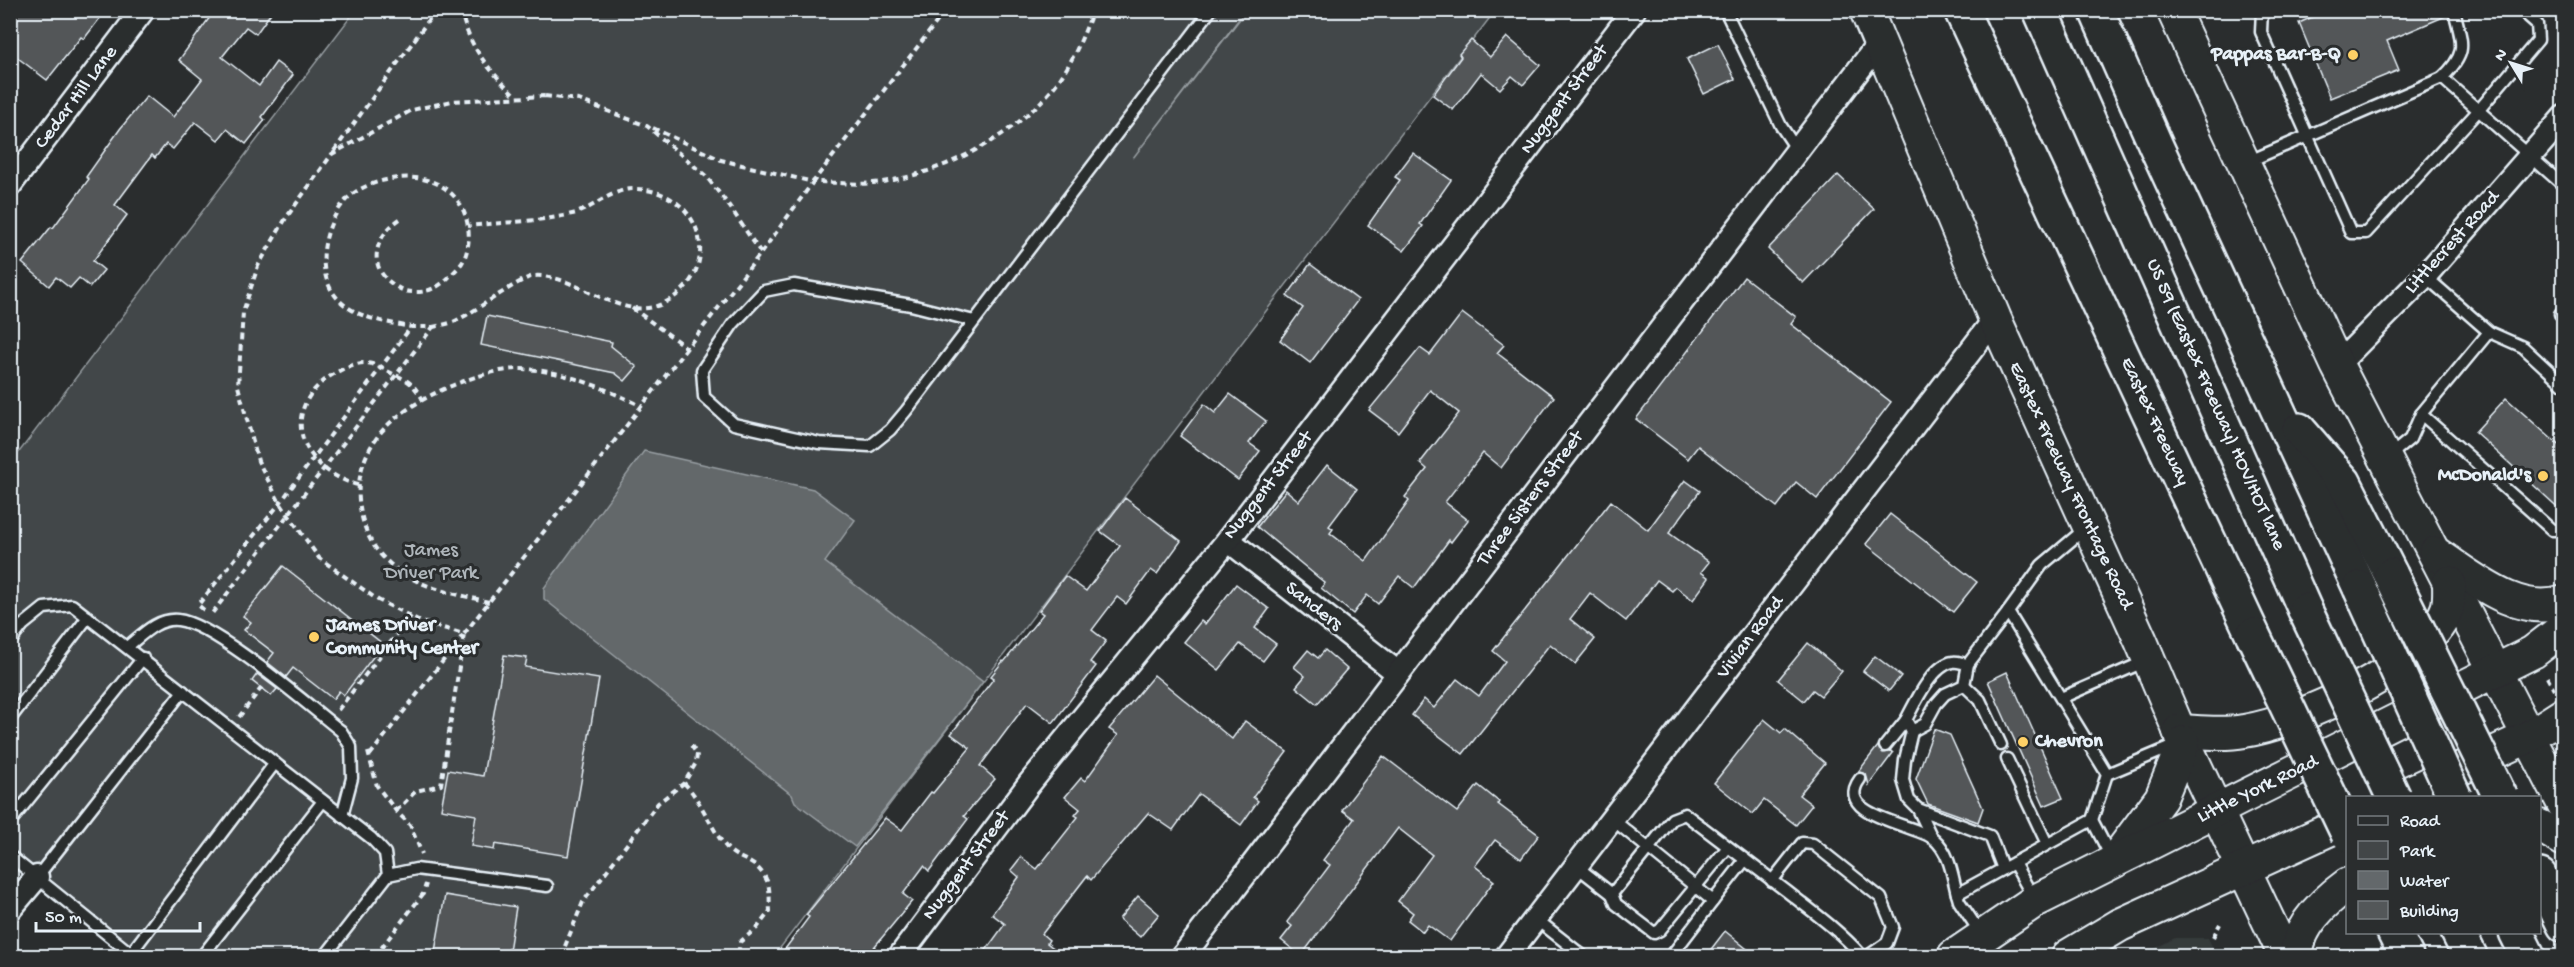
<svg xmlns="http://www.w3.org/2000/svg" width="2574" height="967" font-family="'Gochi Hand',sans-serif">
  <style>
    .built { fill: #363a3b }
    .green { fill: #424648; stroke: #959ca0; stroke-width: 1.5 }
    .water { fill: #63686b; stroke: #989fa3; stroke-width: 1.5 }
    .building { fill: #535759; stroke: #e8f1f8; stroke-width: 1.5 }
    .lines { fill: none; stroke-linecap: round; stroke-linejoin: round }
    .lane-casing { stroke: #e8f1f8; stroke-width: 15 }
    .street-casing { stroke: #e8f1f8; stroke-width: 27 }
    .secondary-casing { stroke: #e8f1f8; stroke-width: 36 }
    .highway-casing { stroke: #e8f1f8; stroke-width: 38 }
    .path { stroke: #e8f1f8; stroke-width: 4; stroke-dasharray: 6 4.5; stroke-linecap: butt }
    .lane { stroke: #2a2d2e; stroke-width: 10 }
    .street { stroke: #2a2d2e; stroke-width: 22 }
    .secondary { stroke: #2a2d2e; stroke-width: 32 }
    .highway { stroke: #2a2d2e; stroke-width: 33 }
    .highway-bridge-casing { stroke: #e8f1f8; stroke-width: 38; stroke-linecap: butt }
    .highway-bridge { stroke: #2a2d2e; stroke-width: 33 }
    .poi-dot { fill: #ffd166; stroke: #2a2d2e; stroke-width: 2 }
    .labels { text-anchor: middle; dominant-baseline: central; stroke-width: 6; stroke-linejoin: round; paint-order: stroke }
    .poi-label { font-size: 20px; font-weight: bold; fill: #e8f1f8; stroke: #2a2d2e; text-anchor: end }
    .street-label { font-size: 20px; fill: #e8f1f8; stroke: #2a2d2e }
    .park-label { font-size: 20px; fill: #aeb5ba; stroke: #2a2d2e }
  </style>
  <rect width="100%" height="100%" fill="#2a2d2e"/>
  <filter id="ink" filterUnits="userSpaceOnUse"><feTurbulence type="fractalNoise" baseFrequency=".0167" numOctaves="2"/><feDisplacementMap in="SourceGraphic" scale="12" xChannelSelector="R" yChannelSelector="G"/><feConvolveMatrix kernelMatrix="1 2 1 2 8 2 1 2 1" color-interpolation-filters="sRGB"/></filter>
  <g filter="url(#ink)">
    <path class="built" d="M2175,938h33l9,18h-77z"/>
    <path class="green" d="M355,11h890l-112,147 113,-147h249l-721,945h-639l-124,-94 -1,-398z"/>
    <path class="water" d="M644,451l169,38 42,31 -30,42 158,120 -128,165 -60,-45 -3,-7 -248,-196v-11z"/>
    <g class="building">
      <path d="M10,10h81l9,8 -16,21 -3,-2 -34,43 -37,-28z"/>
      <path d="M215,10h58l-17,24 -10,-7 -24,30 37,29 17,-24 17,13 -31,42 3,3 -19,24 -19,-15 -9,11 -23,-18 -22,27 -7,-5 -11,14 -3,-3 -37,50 12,10 -34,46 11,9 -14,17 -11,-9 -9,10 -14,-11 -7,9 -27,-23 29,-36 2,1 36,-49 -3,-2 34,-48 27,-33 26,21 29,-38 -23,-19z"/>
      <path d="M2328,10h119l1,5 -61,26 12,29 -69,28 -31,-75z"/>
      <path d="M1507,37l33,28 -17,20 -11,-9 -12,13 -19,-16 -28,37 -20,-15 28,-38 -2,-3 12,-14 19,17z"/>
      <path d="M1718,44l17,35 -31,15 -17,-35z"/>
      <path d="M1413,153l38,27 -31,44 3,2 -19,25 -36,-26 32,-45 -5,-3z"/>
      <path d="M1838,175l36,34 -71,74 -35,-34z"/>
      <path d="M1310,264l48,36 -48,63 -30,-23 23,-32 -16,-12z"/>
      <path d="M1744,277l52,40 -5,7 100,78 -74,97 -21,-17 -19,25 -79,-61 -10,13 -52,-40z"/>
      <path d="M1462,313l42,32 -7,8 57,44 -53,71 -18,-15 -38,49 23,18 -17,22 -2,-2 -35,48 -15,-12 -21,28 -11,-9 -14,19 -32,-26 4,-5 -68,-56 29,-37 13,11 28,-36 30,24 -28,37 4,3 -3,4 36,28 43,-60 -4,-4 22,-28 -7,-6 39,-50 -29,-23 -32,42 -29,-22 51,-62 10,7z"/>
      <path d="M487,316l125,26 -1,4 26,21 -12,14 -10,-8 -134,-28z"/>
      <path d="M1230,394l36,27 -17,22 11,8 -22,29 -58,-44 24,-32 11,9z"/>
      <path d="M2506,398l58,52v63l-89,-81z"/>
      <path d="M1685,480l15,11 -31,42 40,29 -8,10 8,6 -16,22 -17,-13 -4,4 -15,-11 -31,41 -36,-28 -20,26 25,20 -20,25 -25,-20 -87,110 -51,-39 12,-16 10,9 23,-29 22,17 26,-35 -12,-10 118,-150 37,29z"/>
      <path d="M1125,498l56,43 -24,33 -6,-4 -25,34 -9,-7 -25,33 14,11 -16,21 6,4 -43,57 -26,-20 -47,63 15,13 -31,37 4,3 -39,52 -5,-5 -21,28 9,7 -46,56h-87l30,-40 -3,-2 79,-97 17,12 29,-38 2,1 37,-45 -19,-14 43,-56 -3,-2 12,-15 1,1 39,-48 -4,-3 26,-35 21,15 34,-45 -20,-15z"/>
      <path d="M1890,514l87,68 -24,30 -87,-68z"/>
      <path d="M283,566l100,78 -39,51 -5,-4 -6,8 -40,-31 -7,9 -19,-15 7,-9 -30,-23 7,-8 -8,-6z"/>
      <path d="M1236,584l33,25 -14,19 21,16 -13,17 -23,-17 -21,26 -35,-28 17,-21 4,3z"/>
      <path d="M1808,643l34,28 -21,25 -8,-6 -9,11 -26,-21z"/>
      <path d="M1308,650l10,8 7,-8 22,19 -30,35 -21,-17 9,-11 -11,-9z"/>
      <path d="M504,655l23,3 -2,9 74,12 -31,177 -73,-12 -1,6 -23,-4 5,-31 -35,-6 7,-39 35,6z"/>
      <path d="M1875,656l26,20 -12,15 -26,-20z"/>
      <path d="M2007,672l56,126 -19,8 -56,-125z"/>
      <path d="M257,674l20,15 -6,7 -19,-15z"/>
      <path d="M1154,675l78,64 13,-18 42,31 -34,45 5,4 -17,24 -42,-31 -26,36 -25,-17 -57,67 -4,-4 -45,58 7,6 -2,3 18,14h-84l24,-33 -13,-10 27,-37 -8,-7 10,-13 16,12 41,-52 -3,-2 5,-6 -15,-12 16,-19 4,3 33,-46 -9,-6z"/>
      <path d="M1764,719l17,14 4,-4 40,34 -26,32 13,10 -16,20 -32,-25 -11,14 -39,-31z"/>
      <path d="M1934,729l16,6 33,73 -5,14 -50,-18 -12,-25z"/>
      <path d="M1878,746l5,7 8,-2 2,2 -24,32 -3,-11 -8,-2z"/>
      <path d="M1383,756l74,56 21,-27 21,17 -1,2 41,31 -18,24 -26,-19 -20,26 19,15 -44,60 -22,-16 -5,7 -15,-12 5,-7 -15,-12 34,-46 -34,-27 -97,128 -20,-16 11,-14 -5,-4 43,-57 -7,-5 31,-41 -12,-9z"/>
      <path d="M445,895l71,12 -8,50h-74z"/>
      <path d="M1138,896l21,18 -19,23 -21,-18z"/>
      <path d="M1725,931l32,26h-52z"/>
    </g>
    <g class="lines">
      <defs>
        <g id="lane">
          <path d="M1725,10l56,116 16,24"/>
          <path d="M2262,10l-1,22 90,201h15l112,-122 60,-71 -1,-16 -16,-14"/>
          <path d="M2454,10c8,34 15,42 -12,68l122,108"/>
          <path d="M2247,162l195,-84"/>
          <path d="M2425,276l64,56 34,15 41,38"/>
          <path d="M2560,314l4,-5"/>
          <path d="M974,321l-63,-16 -117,-20 -30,6 -31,33 -31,46 2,27 30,27 85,19 51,3 20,-16 16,-19 305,-401"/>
          <path d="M2421,414l131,116h12"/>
          <path d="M2387,458l23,-19 11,-25 68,-82"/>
          <path d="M10,642l13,-17 21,-17 28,-3 299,233 14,15 3,22 -63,81"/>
          <path d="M127,647c15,-12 30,-29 51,-27 37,4 130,85 163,111l10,16 1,31 -10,38"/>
          <path d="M1968,664c-4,0 -11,-3 -15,-2 -21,3 -38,41 -47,58l6,11 -7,29 -2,20 6,20 9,9 72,27 13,33"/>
          <path d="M1964,685l16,15 21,45"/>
          <path d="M2061,698l85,-37"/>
          <path d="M10,719l78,-102"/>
          <path d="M1912,731l13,-7 11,-20 9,-10 19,-9 4,-21 40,-52"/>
          <path d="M1885,746l21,-26"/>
          <path d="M2007,759l40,85"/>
          <path d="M2107,774l69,-29"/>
          <path d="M1860,779c-28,37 56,45 74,60 16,14 18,36 23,55"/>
          <path d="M1918,809l14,29"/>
          <path d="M1612,819l101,82 32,-41"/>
          <path d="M2092,820l19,37"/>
          <path d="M10,822l133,-164"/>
          <path d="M1728,847l-68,83 -6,3 -38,-29 -4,-10 60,-75 13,-5c33,25 67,51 100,76 27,21 55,41 77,66"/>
          <path d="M10,856l124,100"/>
          <path d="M2014,863l20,36"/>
          <path d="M1576,866l36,28"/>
          <path d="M388,875l28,-6 131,17"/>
          <path d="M37,877l146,-186"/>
          <path d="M1772,881l30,-38 11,1 68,54 12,29 -6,16 -19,13"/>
          <path d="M1536,919l47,37"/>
          <path d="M1981,934l-22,-33 -2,-7 135,-74 15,-46 -99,-162 34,-47 44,-37"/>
          <path d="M131,953l144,-190"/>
          <path d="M202,956l121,-155"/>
          <path d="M1671,956l42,-55"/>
        </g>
        <g id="street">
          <path d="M10,185l133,-175"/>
          <path d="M2337,365l88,-89 139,-159"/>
          <path d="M1228,540l170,133"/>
          <path d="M10,909l27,-32"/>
          <path d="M900,956l129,-172 199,-244 406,-530"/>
          <path d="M1183,956l697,-914"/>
          <path d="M1507,956l488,-637"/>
        </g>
        <g id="secondary">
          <path d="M1866,10l129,309 146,322 43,101 101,214"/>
          <path d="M2173,10l164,355 227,440"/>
          <path d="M2435,553c36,23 82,65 129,49"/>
          <path d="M2179,731c21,1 44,4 65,0 56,-9 182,-64 203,-122 3,-8 2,-19 2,-27"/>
          <path d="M2397,798l131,-61 36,-23"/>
          <path d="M2540,826l24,14"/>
          <path d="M2117,857l44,-59 23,-56"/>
          <path d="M1954,956l81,-55 498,-249 31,-24"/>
          <path d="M2068,956l52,-31 228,-104"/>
          <path d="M2297,956c-1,-29 29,-56 51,-72"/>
        </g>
        <g id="highway">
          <path d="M1961,10l292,625"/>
          <path d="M2040,10l265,600"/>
          <path d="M2096,10l60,136 204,442"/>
          <path d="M2299,430l45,52 47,93"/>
          <path d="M2540,876l24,49"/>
          <path d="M2394,932l12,24"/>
          <path d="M2458,932l12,24"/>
          <path d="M2516,932l12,24"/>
        </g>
      </defs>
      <use href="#lane" class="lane-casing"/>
      <use href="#street" class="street-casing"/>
      <use href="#secondary" class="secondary-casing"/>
      <use href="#highway" class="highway-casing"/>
      <g class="path">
        <path d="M461,10c7,37 29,61 55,86"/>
        <path d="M545,96l34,4 68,26 59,50 24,31 31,46 -297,381 -42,-12 -44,-22 -59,-42 -39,-55 -22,-42 -20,-75 5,-74 15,-46 28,-48 46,-64 80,-44 40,-9z"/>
        <path d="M653,128l68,32 92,22 133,-172"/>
        <path d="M334,151l102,-141"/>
        <path d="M400,219c-24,16 -35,47 -6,66 7,5 11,7 20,7 14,1 27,-6 36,-16 4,-4 9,-9 12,-13 6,-10 8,-25 6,-36 -6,-41 -44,-56 -82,-47 -14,3 -30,9 -40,20 -23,25 -33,74 -7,100 19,19 47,22 72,27"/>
        <path d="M761,253l52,-71c20,0 41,3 60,1 64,-6 140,-45 180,-95 18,-22 30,-51 40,-78"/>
        <path d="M632,308l55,40"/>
        <path d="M433,327c8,-2 18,-3 26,-8 15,-7 63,-42 75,-43 43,-3 87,49 130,27 62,-31 39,-113 -29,-114 -23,-1 -41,20 -63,25 -33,8 -70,8 -104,12"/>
        <path d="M358,485c-60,-16 -82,-79 -21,-113 11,-6 22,-11 35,-8 7,2 15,7 21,10 5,2 12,5 17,9 5,4 10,12 14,18"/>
        <path d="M489,602c-36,-9 -73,-14 -101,-40 -16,-14 -25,-34 -28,-55 -5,-27 4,-55 22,-76 28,-32 97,-62 139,-62 43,1 82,19 121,37"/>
        <path d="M204,610l-6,-5 82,-102 131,-176h22l-223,289"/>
        <path d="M2547,677l7,13"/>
        <path d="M338,710l73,-94"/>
        <path d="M239,717l23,-30"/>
        <path d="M368,752l9,34 19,25 14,14 12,29"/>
        <path d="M370,755l93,-120"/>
        <path d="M684,783c18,18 26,45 43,65 11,13 28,10 39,31 5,8 3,22 4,32l-13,17 -17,14 -2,14"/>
        <path d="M396,811l20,-20 25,-6 23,-151"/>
        <path d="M2213,937l7,-13"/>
        <path d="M375,956l48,-62 3,-10"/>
        <path d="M561,956l22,-54 75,-99 26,-20 12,-20 1,-9 -7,-10"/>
      </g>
      <use href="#lane" class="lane"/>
      <use href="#street" class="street"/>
      <use href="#secondary" class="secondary"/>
      <use href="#highway" class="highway"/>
      <defs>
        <g id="highway-bridge">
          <path d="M2391,575l110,223"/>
          <path d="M2360,588l95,210"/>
          <path d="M2305,610l89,188"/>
          <path d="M2253,635l95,199"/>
        </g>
      </defs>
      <use href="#highway-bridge" class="highway-bridge-casing"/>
      <use href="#highway-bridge" class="highway-bridge"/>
    </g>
  </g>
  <g class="poi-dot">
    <circle cx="2353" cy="55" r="6"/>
    <circle cx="2543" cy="476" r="6"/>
    <circle cx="314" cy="637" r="6"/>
    <circle cx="2023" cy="742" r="6"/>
  </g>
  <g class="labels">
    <g class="poi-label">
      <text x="2341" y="55">Pappas Bar-B-Q</text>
      <text x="2531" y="476">McDonald's</text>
      <text x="326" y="626" text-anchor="start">James Driver<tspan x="326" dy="23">Community Center</tspan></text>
      <text x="2035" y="742" text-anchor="start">Chevron</text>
    </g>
    <g class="street-label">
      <text transform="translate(77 98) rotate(-53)">Cedar Hill Lane</text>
      <text transform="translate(1565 100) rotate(-53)">Nuggent Street</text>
      <text transform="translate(2453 243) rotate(-48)">Littlecrest Road</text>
      <text transform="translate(2215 405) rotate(66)">US 59 (Eastex Freeway) HOV/HOT lane</text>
      <text transform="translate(2154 422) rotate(65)">Eastex Freeway</text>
      <text transform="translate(1269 486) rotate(-52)">Nuggent Street</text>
      <text transform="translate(2070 486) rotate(65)">Eastex Freeway Frontage Road</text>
      <text transform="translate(1531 499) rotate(-53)">Three Sisters Street</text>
      <text transform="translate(1313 607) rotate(38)">Sanders</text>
      <text transform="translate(1751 638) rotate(-53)">Vivian Road</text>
      <text transform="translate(2258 790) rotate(-26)">Little York Road</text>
      <text transform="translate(967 866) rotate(-53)">Nuggent Street</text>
    </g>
    <g class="park-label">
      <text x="431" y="551">James<tspan x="431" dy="23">Driver Park</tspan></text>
    </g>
  </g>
  <rect width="2574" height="967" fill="none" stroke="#2a2d2e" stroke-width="36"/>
  <rect x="18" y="18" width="2538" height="931" fill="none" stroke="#e8f1f8" stroke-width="2" filter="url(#ink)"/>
  <rect x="2346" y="796" width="195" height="138" fill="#2a2d2e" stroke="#767b7f" stroke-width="1.5"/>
  <rect x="2358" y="816" width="30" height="9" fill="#2a2d2e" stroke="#767b7f" stroke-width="1.5"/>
  <text x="2400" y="826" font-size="18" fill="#e8f1f8">Road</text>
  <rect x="2358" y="841" width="30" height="18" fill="#424648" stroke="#767b7f" stroke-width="1.5"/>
  <text x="2400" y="856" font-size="18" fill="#e8f1f8">Park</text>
  <rect x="2358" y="871" width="30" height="18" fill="#63686b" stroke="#767b7f" stroke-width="1.5"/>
  <text x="2400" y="886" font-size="18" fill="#e8f1f8">Water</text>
  <rect x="2358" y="901" width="30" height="18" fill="#535759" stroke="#767b7f" stroke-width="1.5"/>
  <text x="2400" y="916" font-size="18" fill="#e8f1f8">Building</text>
  <g transform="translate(2511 63) rotate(308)" stroke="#2a2d2e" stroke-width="4.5" paint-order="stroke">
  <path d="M0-4.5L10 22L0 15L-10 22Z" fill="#e8f1f8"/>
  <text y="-9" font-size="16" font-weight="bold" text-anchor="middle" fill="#e8f1f8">N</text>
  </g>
  <path d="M36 922v9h164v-9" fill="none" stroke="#e8f1f8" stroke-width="3"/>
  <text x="45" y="922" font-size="18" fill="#e8f1f8" stroke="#2a2d2e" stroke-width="4.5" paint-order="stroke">50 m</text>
</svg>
